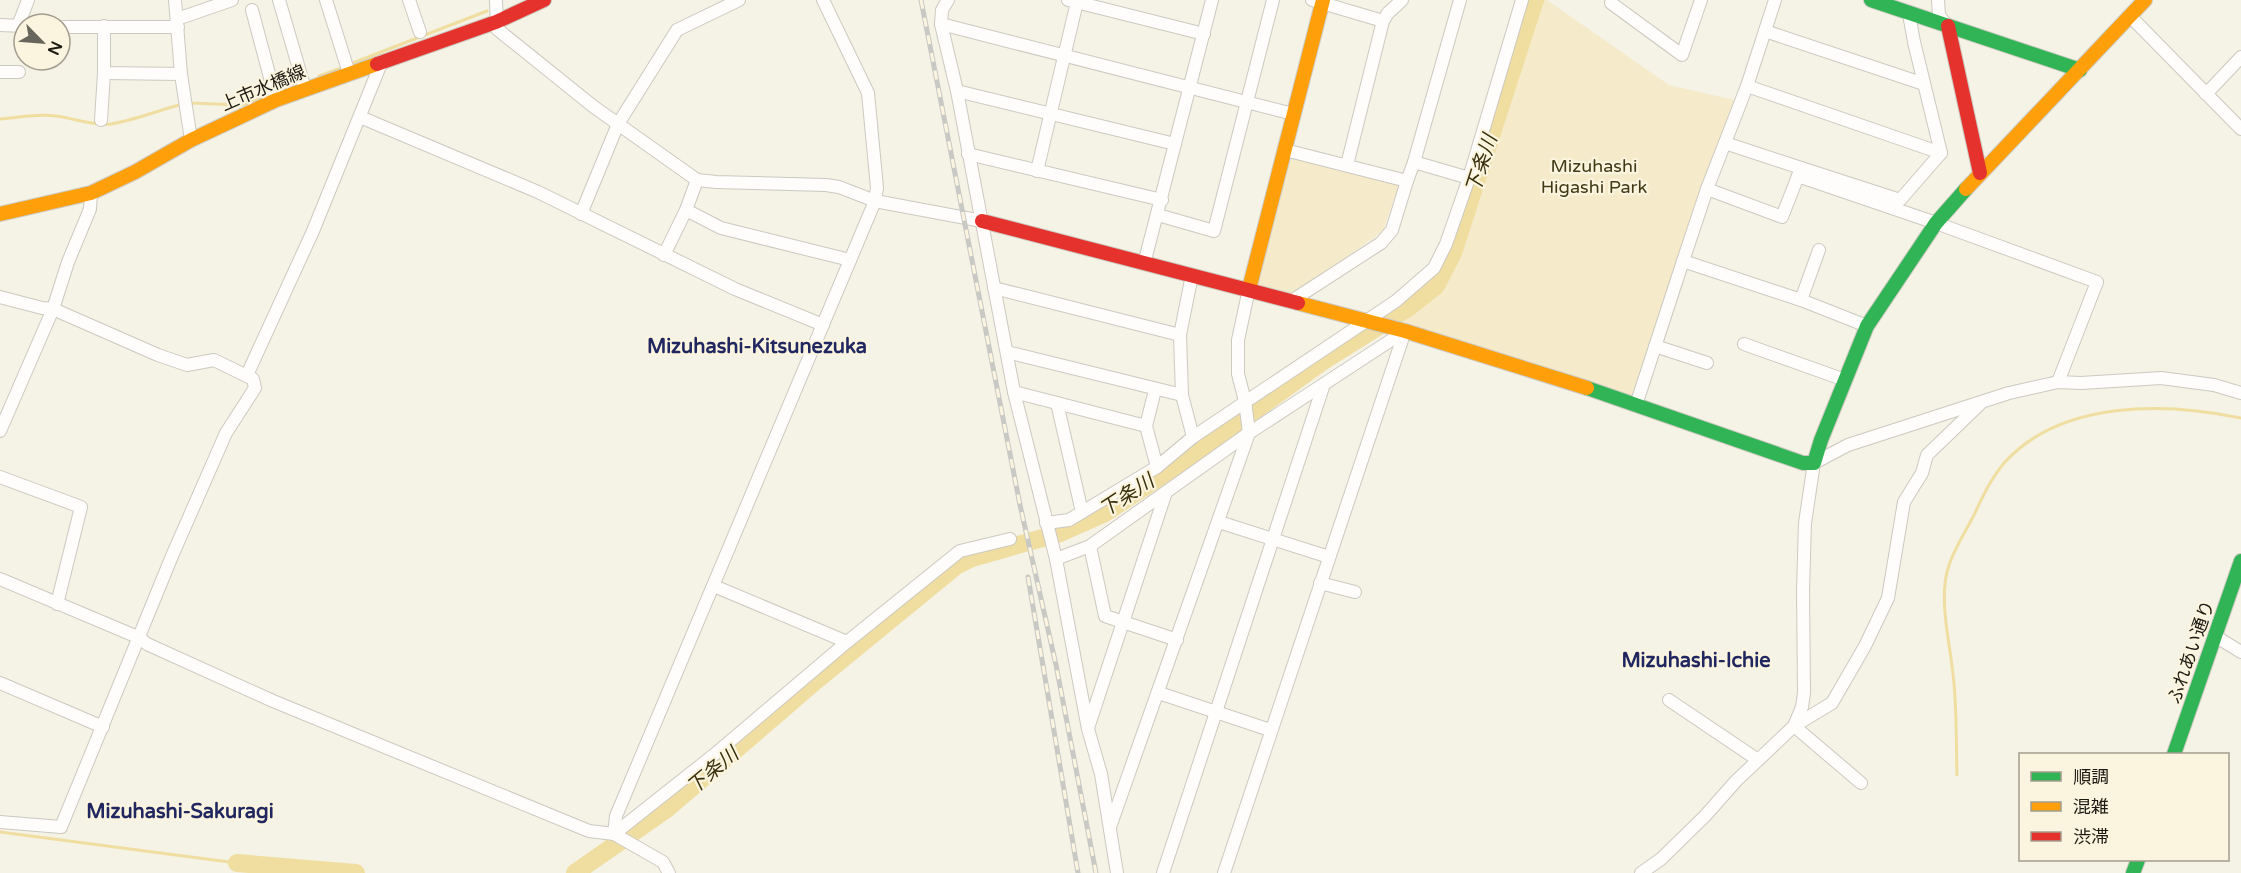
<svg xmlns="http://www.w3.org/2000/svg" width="2241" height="873" font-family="'Varela Round','Noto Sans JP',sans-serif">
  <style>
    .green { fill: #f5ebcb }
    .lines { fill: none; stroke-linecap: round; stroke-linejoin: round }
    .stream { stroke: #f0dea1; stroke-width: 3 }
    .river { stroke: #f0dea1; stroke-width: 18 }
    .street-casing { stroke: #ccc9c0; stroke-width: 14 }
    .fast-casing { stroke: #ccc9c0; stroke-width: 16 }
    .slow-casing { stroke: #ccc9c0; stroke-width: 16 }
    .jam-casing { stroke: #ccc9c0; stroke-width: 16 }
    .street { stroke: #fefdfb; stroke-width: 12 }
    .fast { stroke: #30b455; stroke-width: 14 }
    .slow { stroke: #ff9f0a; stroke-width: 14 }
    .jam { stroke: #e5322d; stroke-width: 14 }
    .rail-casing { stroke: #c8c8c4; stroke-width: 5 }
    .rail { stroke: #fbf5e0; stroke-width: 3; stroke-dasharray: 9; stroke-linecap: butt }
    .labels { text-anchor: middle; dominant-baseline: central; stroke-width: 4.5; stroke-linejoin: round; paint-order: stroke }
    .street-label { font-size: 18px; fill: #1c1a12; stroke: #fbf5e0 }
    .park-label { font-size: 18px; fill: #433915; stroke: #fbf5e0 }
    .water-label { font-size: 20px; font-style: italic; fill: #3b300c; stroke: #fbf5e0 }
    .neighbourhood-label { font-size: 20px; font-weight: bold; fill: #212861; stroke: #fbf5e0 }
  </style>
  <rect width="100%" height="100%" fill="#f5f2e6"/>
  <g class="green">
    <path d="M1534,0h13l122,85 65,15 -98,305 -232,-82 4,-15 28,-23 17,-32z"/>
    <path d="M1291,158l108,27 -16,46 -90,64 -36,-11z"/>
  </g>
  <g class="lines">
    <g class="stream">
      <path d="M350,64l137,-53"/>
      <path d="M319,76l25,-9"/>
      <path d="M190,103l51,2 19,-6"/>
      <path d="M0,119c19,-1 36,-6 56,-3 17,2 37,10 55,8 24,-4 48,-14 72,-20"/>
      <path d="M1957,775c-1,-34 0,-68 -4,-101 -3,-29 -11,-60 -8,-90 2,-24 17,-46 28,-67 9,-19 18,-39 32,-55 57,-62 160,-60 236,-44"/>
      <path d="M0,832l237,31"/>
    </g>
    <g class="river">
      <path d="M237,863l119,10"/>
      <path d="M575,873l93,-65 150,-129 138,-113 16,-8 88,-25 45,-20 89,-59 128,-92 86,-54 28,-22 17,-33 82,-253"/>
    </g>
    <defs>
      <g id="street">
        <path d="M175,0l6,74 10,66"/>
        <path d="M279,0l26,89"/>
        <path d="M326,0l23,73"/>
        <path d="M409,0l11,32"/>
        <path d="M496,0l1,29 97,78 103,73 19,2 110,3 13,2 36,14 107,20"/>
        <path d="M948,0l-6,10 -1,14 16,67 57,301 42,167 32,170 13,45 16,99"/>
        <path d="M1068,0l136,34"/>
        <path d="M1312,0l71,21"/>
        <path d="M1938,0l1,15 8,11"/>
        <path d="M1611,3l71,52 19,-55"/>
        <path d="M252,10l24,90"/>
        <path d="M1909,14l5,28 27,111"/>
        <path d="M2130,16l111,113"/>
        <path d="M177,19l55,-19"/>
        <path d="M941,24l352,90"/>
        <path d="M0,25l24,1"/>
        <path d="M18,26l10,-26"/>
        <path d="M104,26v47l77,1"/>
        <path d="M60,27h118"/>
        <path d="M1765,31l159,53"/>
        <path d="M0,72h19"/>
        <path d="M1747,86l194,67"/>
        <path d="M957,91l218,53"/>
        <path d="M2206,94l35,-37"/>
        <path d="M360,117l178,75 197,97 88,36"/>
        <path d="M101,120l3,-47"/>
        <path d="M1725,143l76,25 -3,8 138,47 161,59 -39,100"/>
        <path d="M1285,150l122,31 7,-19 55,16"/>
        <path d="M968,154l194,46"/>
        <path d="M1414,162l46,-162"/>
        <path d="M1347,165l36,-144 5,-8 14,-13"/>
        <path d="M1801,168l99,32 41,-47"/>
        <path d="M1037,171l40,-169"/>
        <path d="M1707,189l75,28 16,-41"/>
        <path d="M686,210l35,18 129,32"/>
        <path d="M581,214l37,-90 59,-94 62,-30"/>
        <path d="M1158,215l56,16 59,-231"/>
        <path d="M664,255l22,-45 11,-30"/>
        <path d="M1683,261l118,39 66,26"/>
        <path d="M1144,264l68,-264"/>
        <path d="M1192,275l-12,60 2,60 11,42"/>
        <path d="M994,288l186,47"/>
        <path d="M0,297l42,11 11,1 105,46 29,10 27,-5 39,19 2,9 -29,45 -54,123 -111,271 -61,-5"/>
        <path d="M1293,300l88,-57 11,-13 15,-49"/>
        <path d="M1801,300l18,-50"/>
        <path d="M1744,344l101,36"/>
        <path d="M1655,346l52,17"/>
        <path d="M1007,352l175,43"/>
        <path d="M247,375l66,-144 69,-170"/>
        <path d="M1155,390l-9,36 11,41"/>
        <path d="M1014,392l132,34"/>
        <path d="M1057,403l25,109"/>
        <path d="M1636,405l47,-144 24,-72 40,-103 28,-86"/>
        <path d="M0,431l53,-122 15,-47 22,-53 1,-16"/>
        <path d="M0,477l81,30 -24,97"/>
        <path d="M1219,522l110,35"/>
        <path d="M1046,523l23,-3 88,-53 36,-30 203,-136 38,-33 12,-24 23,-66 53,-178"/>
        <path d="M1090,546l15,70 72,24"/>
        <path d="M1056,559l34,-13 159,-113 156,-102"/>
        <path d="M0,579l140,59 7,6 126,57 316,130 25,3 49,28 6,11"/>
        <path d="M1320,583l35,9"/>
        <path d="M714,586l133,56"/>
        <path d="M2215,636l26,16"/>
        <path d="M0,683l103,44"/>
        <path d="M1159,693l111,37"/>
        <path d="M1669,700l89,60"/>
        <path d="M1088,728l77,-233"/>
        <path d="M1861,783l-67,-57 38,-23 33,-57 23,-48 16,-96 18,-29 5,-18 53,-51"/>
        <path d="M1110,827l139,-394 -4,-32 -7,-27v-34l11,-51"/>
        <path d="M614,834l2,-18 259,-615 2,-13 -9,-95 -45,-93"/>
        <path d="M614,834l101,-80 132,-112 113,-91 50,-12"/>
        <path d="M1163,873l161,-489"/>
        <path d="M1224,873l181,-542"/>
        <path d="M1641,873l20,-14 44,-43 31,-35 58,-55 8,-19 2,-14 -1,-103 2,-67 9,-60 34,-18 161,-52 49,-11 23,1 80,-5 53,7 27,8"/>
      </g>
      <g id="fast">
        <path d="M1871,0l209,70"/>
        <path d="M1587,388l216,75h11l7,-23 46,-114 69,-103 30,-34"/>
        <path d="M2174,754l67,-193"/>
        <path d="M2133,873l5,-13"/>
      </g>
      <g id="slow">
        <path d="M1966,189l179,-189"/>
        <path d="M0,214l91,-21 44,-21 56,-32 85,-40 101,-36"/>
        <path d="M1249,289l74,-289"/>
        <path d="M1298,303l107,28 182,57"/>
      </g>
      <g id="jam">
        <path d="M1948,26l32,147"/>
        <path d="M377,64l119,-42 48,-22"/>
        <path d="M982,221l316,82"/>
      </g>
    </defs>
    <use href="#street" class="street-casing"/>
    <use href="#fast" class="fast-casing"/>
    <use href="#slow" class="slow-casing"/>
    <use href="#jam" class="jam-casing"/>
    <use href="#street" class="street"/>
    <use href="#fast" class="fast"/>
    <use href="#slow" class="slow"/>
    <use href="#jam" class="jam"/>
    <defs>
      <g id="rail">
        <path d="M921,0l99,505 36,160 40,208"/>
        <path d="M1028,577l50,296"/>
      </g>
    </defs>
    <use href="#rail" class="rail-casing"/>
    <use href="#rail" class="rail"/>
  </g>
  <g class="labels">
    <g class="street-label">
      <text transform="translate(263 88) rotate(-23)">上市水橋線</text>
      <text transform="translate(2191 652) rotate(-71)">ふれあい通り</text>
    </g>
    <g class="park-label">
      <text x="1594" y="166">Mizuhashi<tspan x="1594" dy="21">Higashi Park</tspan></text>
    </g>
    <g class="water-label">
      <text transform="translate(1482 164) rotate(-72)">下条川</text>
      <text transform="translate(1127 496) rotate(-33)">下条川</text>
      <text transform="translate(713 771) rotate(-40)">下条川</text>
    </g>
    <g class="neighbourhood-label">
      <text x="757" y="347">Mizuhashi-Kitsunezuka</text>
      <text x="1696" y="661">Mizuhashi-Ichie</text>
      <text x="180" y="812">Mizuhashi-Sakuragi</text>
    </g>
  </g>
  <rect x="2019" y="753" width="210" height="108" fill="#fbf5e0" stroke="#a29d8e" stroke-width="1.5"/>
  <rect x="2031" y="772" width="30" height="9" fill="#30b455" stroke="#a29d8e" stroke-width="1.5"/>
  <text x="2073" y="783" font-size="18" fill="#1c1a12">順調</text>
  <rect x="2031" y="802" width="30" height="9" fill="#ff9f0a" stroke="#a29d8e" stroke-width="1.5"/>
  <text x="2073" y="813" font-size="18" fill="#1c1a12">混雑</text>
  <rect x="2031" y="832" width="30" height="9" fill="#e5322d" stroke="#a29d8e" stroke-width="1.5"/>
  <text x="2073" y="843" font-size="18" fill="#1c1a12">渋滞</text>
  <g transform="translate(42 42) rotate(115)"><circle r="28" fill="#fbf5e0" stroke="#a29d8e" stroke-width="1.5"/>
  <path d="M0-4.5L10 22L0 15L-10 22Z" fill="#68665c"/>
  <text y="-9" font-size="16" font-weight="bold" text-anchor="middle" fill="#1c1a12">N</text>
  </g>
</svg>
